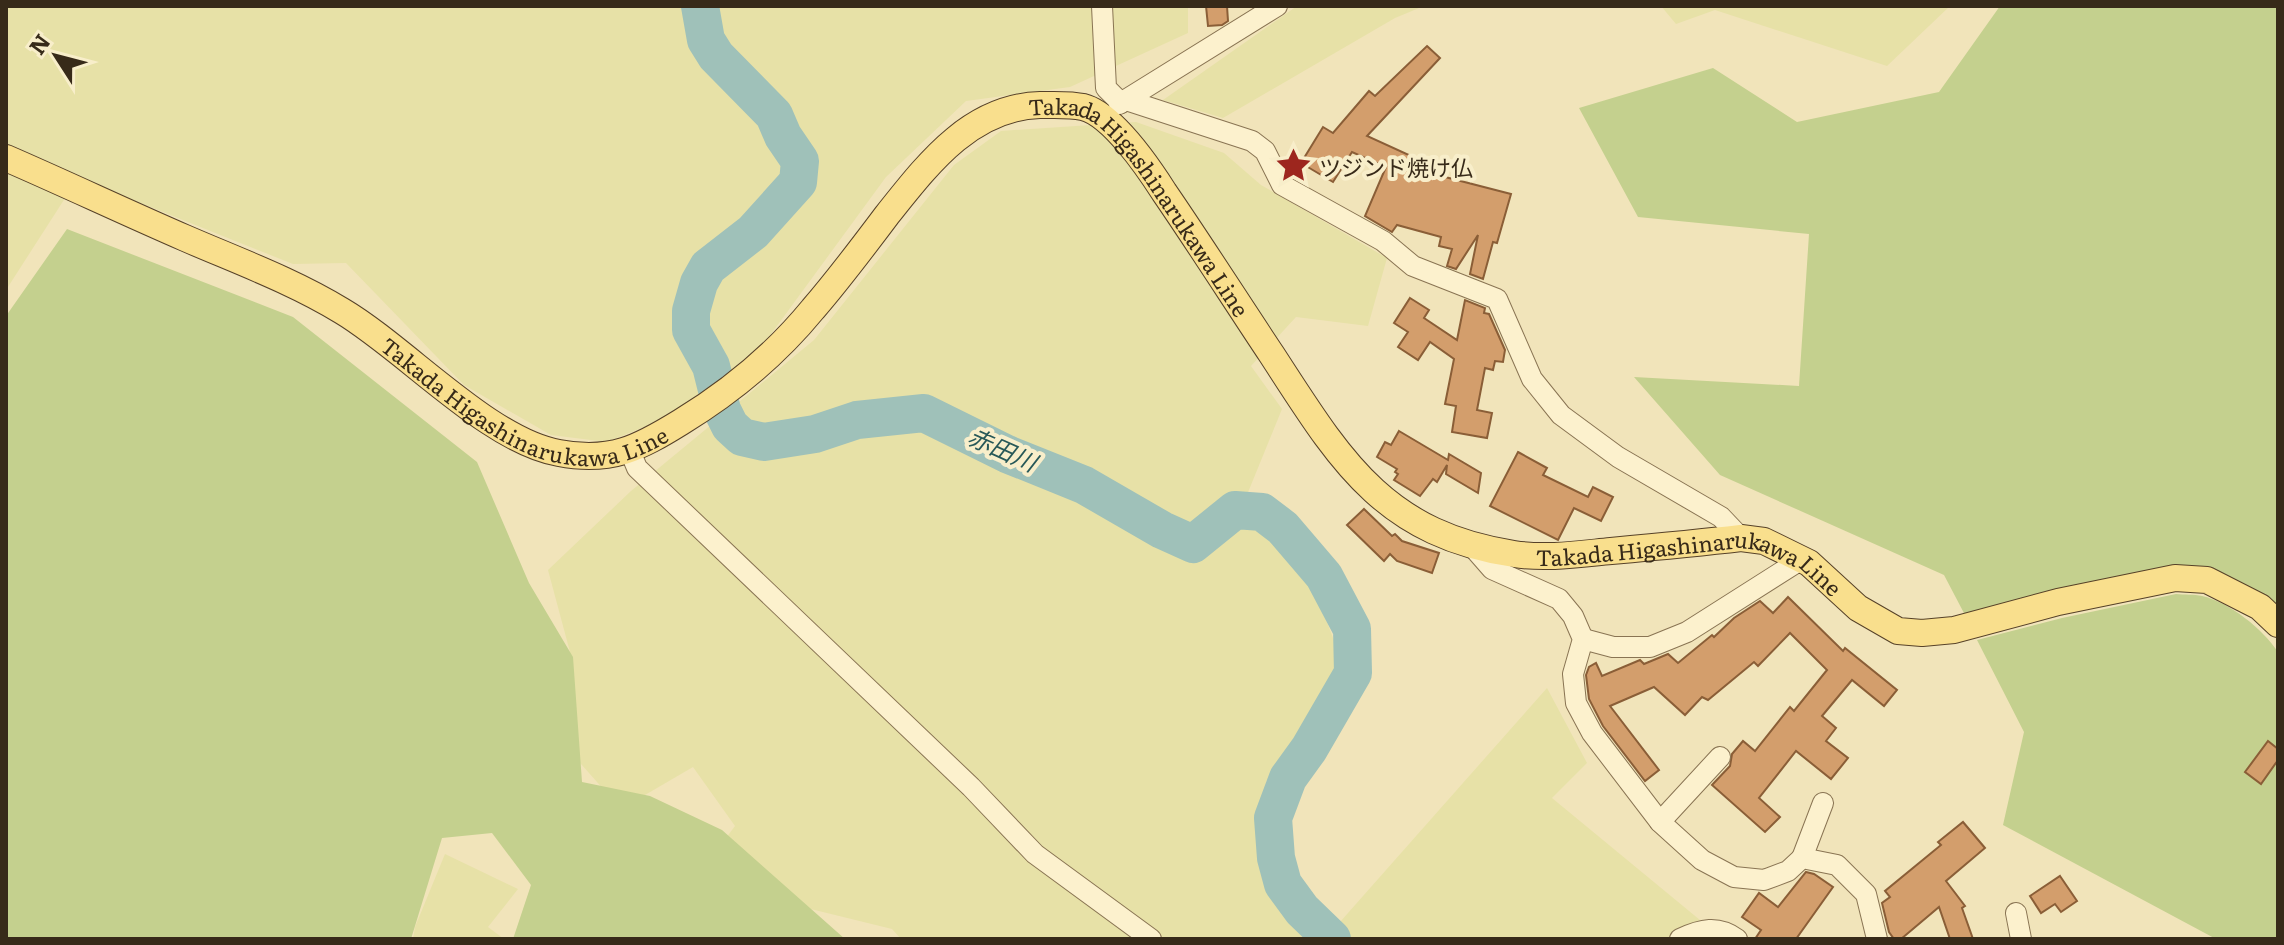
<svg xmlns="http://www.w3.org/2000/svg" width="2284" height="945" font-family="Literata,'Noto Sans JP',serif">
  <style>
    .farmland { fill: #e7e1a7 }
    .green { fill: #c4d08e }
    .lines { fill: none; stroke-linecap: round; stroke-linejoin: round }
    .river { stroke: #9fc1b9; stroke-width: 38 }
    .building { fill: #d39e6c; stroke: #8a5e37; stroke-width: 2 }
    .minor-casing { stroke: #897453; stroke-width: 22 }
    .major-casing { stroke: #564128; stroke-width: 28 }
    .minor { stroke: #fcf1cd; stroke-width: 20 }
    .major { stroke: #f9df8d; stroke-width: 26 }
    .labels { text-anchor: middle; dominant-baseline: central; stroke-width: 8; stroke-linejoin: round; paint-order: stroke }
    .poi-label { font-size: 22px; fill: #372a19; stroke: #f8eeca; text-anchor: start }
    .street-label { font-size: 22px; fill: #372a19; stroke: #f8eeca }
    .water-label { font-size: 24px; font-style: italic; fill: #275858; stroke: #f8eeca }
  </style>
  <rect width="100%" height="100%" fill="#f1e4ba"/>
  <g class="farmland">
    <path d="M6,6h1182v27l-118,54 -104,14 -80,76 -123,168 -84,68 -72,29 -56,-7 -87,-50 -118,-122 -53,1 -215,-86 -72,112z"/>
    <path d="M1297,6h127l-29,12 -172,100 -60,-18z"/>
    <path d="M1661,6h289l-63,60 -172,-56 -39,14z"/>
    <path d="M1136,122l88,31 37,32 126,73 -19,68 -72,-9 -45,49 31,43 -40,98 75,89 26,68 -77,118 -2,66 50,91h-413l-9,-10 -122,-30 -59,-41 24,-32 -42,-59 -72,42 -80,-90 29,-67 -22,-82 83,-79 183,-151 140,-175 47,-34z"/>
    <path d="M1547,688l40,75 -35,35 171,141h-398z"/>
    <path d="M445,854l73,35 -30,38 16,12h-91l2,-12z"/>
  </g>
  <g class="green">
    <path d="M2000,6h278v603l-68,-40 -245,46 -21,-40 -224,-100 -86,-98 165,9 10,-152 -171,-17 -59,-109 134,-40 84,54 142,-30z"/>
    <path d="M67,229l226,88 184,145 52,121 44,74 9,125 68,14 72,34 123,109h-332l18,-54 -39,-52 -50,5 -31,101h-405v-623z"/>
    <path d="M2176,594c8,1 18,0 26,2 27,6 61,33 76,56v287h-62l-213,-114 21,-93 -47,-92 85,-22z"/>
  </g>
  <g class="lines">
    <path class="river" d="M700,6l6,34 10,16 58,59 9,21 17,25 -2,21 -45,50 -45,35 -9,16 -8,28v19l20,36 11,44 8,16 12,11 22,5 51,-8 42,-14 67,-7 83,41 77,31 78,45 31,14 42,-34 27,2 21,16 41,48 28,53 1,44 -44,76 -21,29 -15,40 3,40 7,26 19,26 30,29"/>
  </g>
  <g class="building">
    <path d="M1206,6h21l1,15 -6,4 -14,1z"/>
    <path d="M1427,46l13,12 -73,78 55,25 -4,9 93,24 -14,49 -4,-1 -10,37 -13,-5 8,-39 -22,34 -9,-3 5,-17 -13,-3 2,-9 -44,-12 -5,7 -27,-16 21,-49 -34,-15 -19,30 -32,-19 22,-36 10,6 36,-42 6,5z"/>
    <path d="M1410,298l19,12 -5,8 33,22 8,-40 20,8 -1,5 5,1 16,36 -2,12 -8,-1 -2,9 -8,-2 -8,42 15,3 -5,25 -35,-6 4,-26 -11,-2 9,-45 -24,-17 -12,18 -20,-13 10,-15 -14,-9z"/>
    <path d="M1399,431l49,29 1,-6 32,19 -3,20 -32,-19 1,-9 -10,17 -4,-3 -13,17 -26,-16 4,-6 -3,-2 2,-3 -20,-12 8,-15 6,3z"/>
    <path d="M1518,452l29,16 -4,7 45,22 5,-10 20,10 -12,24 -27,-13 -16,32 -68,-34z"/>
    <path d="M1364,509l28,27 3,-2 7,7 37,12 -7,20 -35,-12 -7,-7 -6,7 -37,-36z"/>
    <path d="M1788,597l55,54 2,-3 52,42 -13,16 -32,-26 -30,36 14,12 -10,13 22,17 -17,21 -35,-28 -37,47 21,19 -15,15 -53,-47 18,-19 2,-12 11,-13 12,10 35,-44 4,4 33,-41 -37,-37 -32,33 -4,-4 -46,38 -6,-3 -17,18 -31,-28 -44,19 49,64 -14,11 -42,-55 -14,-27 -3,-24 3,-8 7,-4 6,13 38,-16 4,4 24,-10 10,9 34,-28 2,2 20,-19 26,-17 13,12z"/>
    <path d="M2268,741l10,8v11l-17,24 -16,-12z"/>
    <path d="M1963,822l22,26 -39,33 19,25 -3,2 11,31h-23l-11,-32 -38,32h-7l-5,-7 -7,-29 8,-6 -5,-6 56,-46 -3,-3z"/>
    <path d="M1806,872l8,2 19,13 -37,52h-41l6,-9 -19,-13 17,-24 19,14z"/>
    <path d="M2060,876l17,25 -16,11 -6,-8 -14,9 -11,-17z"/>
  </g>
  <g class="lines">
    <defs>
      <g id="minor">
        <path d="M1102,6l4,82 15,15"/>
        <path d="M1126,100l126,41 13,10 17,34 101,56 30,25 84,33 35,80 29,36 57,42 103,60 20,21"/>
        <path d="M1119,104l158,-98"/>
        <path d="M630,451l7,17 334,319 64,67 116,85"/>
        <path d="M1471,545l21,24 67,30 14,17 10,23 -10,35 3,29 16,30 68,89 42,38 32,17 30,3 24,-9 14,-13 35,7 29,29 11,45"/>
        <path d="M1583,639l30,8h37l37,-15 115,-73"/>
        <path d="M1660,822l60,-65"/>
        <path d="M1802,858l21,-55"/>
        <path d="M2016,913l5,26"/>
        <path d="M1680,939c21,-10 38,-14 57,0"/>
      </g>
      <g id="major">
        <path id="s1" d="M6,158c60,26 119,54 179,80 53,23 108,43 157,73 64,38 147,130 217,142 52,10 80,-5 122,-31 49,-30 96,-69 132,-113 26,-30 50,-62 74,-94 40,-50 83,-108 153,-110 14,0 30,-1 43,2 29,7 65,60 81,85 37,54 72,109 108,163 67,103 110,179 242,199 32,5 65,0 97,-3 44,-4 87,-8 130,-13l23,3 45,22 49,45 40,23 24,2 32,-3 104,-28 117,-24 32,2 53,27 18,17"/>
      </g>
    </defs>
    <use href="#minor" class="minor-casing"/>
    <use href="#major" class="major-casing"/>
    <use href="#minor" class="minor"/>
    <use href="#major" class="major"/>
  </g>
  <defs>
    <symbol id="sight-bare" viewBox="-9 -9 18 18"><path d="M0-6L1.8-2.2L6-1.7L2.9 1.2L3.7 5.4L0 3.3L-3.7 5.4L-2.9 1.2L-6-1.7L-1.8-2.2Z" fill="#9d261e" stroke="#f8eeca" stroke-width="2.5" paint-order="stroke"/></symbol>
  </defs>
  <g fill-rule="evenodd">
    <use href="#sight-bare" x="1268" y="140" width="51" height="51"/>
  </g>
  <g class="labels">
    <g class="poi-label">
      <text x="1319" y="166">ツジンド焼け仏</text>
    </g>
    <g class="street-label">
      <text stroke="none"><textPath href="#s1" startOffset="1398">Takada Higashinarukawa Line</textPath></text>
      <text stroke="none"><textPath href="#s1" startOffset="582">Takada Higashinarukawa Line</textPath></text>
      <text stroke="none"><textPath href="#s1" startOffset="2116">Takada Higashinarukawa Line</textPath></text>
    </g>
    <g class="water-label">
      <text transform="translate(1003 448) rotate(24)">赤田川</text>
    </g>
  </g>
  <rect width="2284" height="945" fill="none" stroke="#372a19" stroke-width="16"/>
  <g transform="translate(56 56) rotate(306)" stroke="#f8eeca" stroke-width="6" paint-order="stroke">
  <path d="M0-6L14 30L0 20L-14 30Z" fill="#372a19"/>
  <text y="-12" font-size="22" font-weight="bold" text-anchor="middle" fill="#372a19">N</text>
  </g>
</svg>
